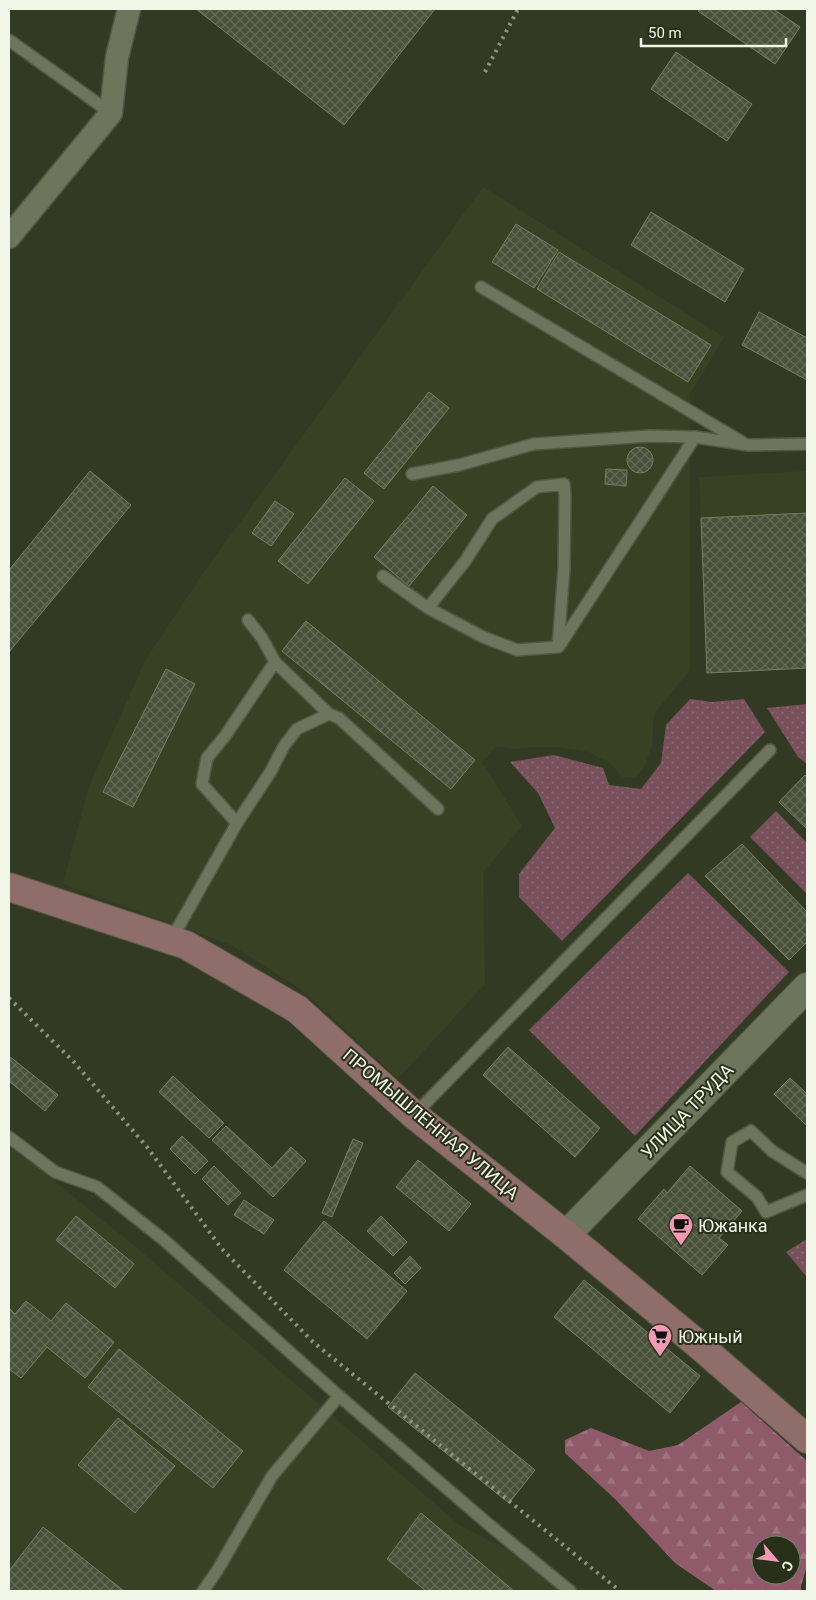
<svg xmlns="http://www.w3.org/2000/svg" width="816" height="1600" font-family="Roboto,sans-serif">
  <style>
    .built { fill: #384124 }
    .forest { fill: url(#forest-firs); fill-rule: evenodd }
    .park { fill: url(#park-dots) }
    .building { fill: url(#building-cross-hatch); stroke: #777f66 }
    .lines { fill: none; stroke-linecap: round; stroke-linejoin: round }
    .service-casing { stroke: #535845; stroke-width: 14 }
    .minor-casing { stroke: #535845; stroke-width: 25 }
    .tertiary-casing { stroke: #535845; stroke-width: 30 }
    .secondary-casing { stroke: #535845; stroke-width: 30 }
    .service { stroke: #6d755c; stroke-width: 11 }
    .minor { stroke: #6d755c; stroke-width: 22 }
    .tertiary { stroke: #6d755c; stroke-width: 28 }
    .secondary { stroke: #8f6d6a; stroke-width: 28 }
    .rail { stroke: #8f9583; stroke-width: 4; stroke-dasharray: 2.5 5; stroke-linecap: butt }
    .labels { text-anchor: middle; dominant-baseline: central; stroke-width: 4; stroke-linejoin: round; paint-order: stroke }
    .street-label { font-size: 18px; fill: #f1f6e8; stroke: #29301a }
    .poi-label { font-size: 18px; fill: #f1f6e8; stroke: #29301a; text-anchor: start }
  </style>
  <defs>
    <pattern id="forest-firs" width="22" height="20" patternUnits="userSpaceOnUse" patternTransform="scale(1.25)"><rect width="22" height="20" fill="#8f5b6b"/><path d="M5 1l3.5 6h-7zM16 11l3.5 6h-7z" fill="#9f7380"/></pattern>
    <pattern id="park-dots" width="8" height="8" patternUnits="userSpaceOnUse" patternTransform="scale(1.25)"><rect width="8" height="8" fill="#78515d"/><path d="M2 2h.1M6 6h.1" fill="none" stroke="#8c6b74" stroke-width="1.8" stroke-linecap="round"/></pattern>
    <pattern id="building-cross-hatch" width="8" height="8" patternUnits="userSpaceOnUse" patternTransform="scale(1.25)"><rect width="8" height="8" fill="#49513a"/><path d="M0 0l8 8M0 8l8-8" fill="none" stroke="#646b56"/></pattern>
  </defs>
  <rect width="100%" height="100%" fill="#333a24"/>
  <g class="built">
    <path d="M483,187l241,150 -34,57v276l-36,44 -2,30 -7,22 -10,12 -13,-1 -11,-13 -22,-12 -30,-5h-25l-20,2 -17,-3 -15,16 40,64 -39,47 2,111 -87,95 -96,-89 -69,-44 -170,-62 26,-98 57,-127 58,-87z"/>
    <path d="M807,471v41l-106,5 -2,-40z"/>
    <path d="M9,1145l121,97 331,284 127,65h-579z"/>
  </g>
  <path class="forest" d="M741,1402l66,59v105l-6,20v5h-85l-41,-28 -60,-64 -50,-46v-13l26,-12 58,23 29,-6zM761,1545h30v30h-30z"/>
  <g class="park">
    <path d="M690,699l22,3 32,-3 21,33 -203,209 -43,-44v-23l36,-46 -17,-35 -28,-31 44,-7 49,13 6,17 32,4 20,-26 5,-38z"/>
    <path d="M807,704v60l-9,-7 -31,-49z"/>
    <path d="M776,811l31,32v51l-57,-57z"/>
    <path d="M688,873l101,99 -154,164 -106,-106z"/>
    <path d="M807,1239v38l-21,-25z"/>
  </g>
  <g class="building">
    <path d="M196,9h239l-91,116z"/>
    <path d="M700,9h73l27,18 -25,37 -77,-53z"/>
    <path d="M676,52l76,52 -25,37 -76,-52z"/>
    <path d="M651,212l93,57 -19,33 -94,-57z"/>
    <path d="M516,224l42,26 -24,38 -42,-26z"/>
    <path d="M559,252l152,93 -23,37 -151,-93z"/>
    <path d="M759,312l48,26v42l-65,-35z"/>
    <path d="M429,392l20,16 -65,81 -20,-16z"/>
    <circle cx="640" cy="460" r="13"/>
    <path d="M606,469l21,1 -1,16 -21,-2z"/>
    <path d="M90,471l41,34 -122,147v-82z"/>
    <path d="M345,478l29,23 -66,83 -30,-23z"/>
    <path d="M433,486l34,29 -58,71 -35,-29z"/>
    <path d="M275,501l19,13 -23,32 -19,-13z"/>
    <path d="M807,513v155l-100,5 -6,-155z"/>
    <path d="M306,621l169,139 -24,29 -169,-138z"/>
    <path d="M166,669l29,15 -62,123 -30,-15z"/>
    <path d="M805,775l2,2v52l-28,-27z"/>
    <path d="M742,844l65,68v30l-18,18 -84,-84z"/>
    <path d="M508,1047l92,81 -25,29 -92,-82z"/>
    <path d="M9,1056l49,39 -13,16 -36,-30z"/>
    <path d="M173,1076l51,47 -15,15 -50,-46z"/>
    <path d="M790,1078l17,16v32l-33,-32z"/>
    <path d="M226,1126l46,42 19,-21 15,14 -33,36 -61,-57z"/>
    <path d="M182,1136l26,25 -13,13 -25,-25z"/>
    <path d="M353,1139l10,4 -31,74 -10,-4z"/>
    <path d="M418,1160l53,44 -22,27 -53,-44z"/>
    <path d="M214,1166l27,27 -13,12 -26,-26z"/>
    <path d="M690,1166l52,45 -23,27 9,7 -26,30 -64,-56 26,-30 3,4z"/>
    <path d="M244,1200l30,20 -10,14 -30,-19z"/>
    <path d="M76,1216l58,48 -19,24 -59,-48z"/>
    <path d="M381,1216l26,26 -14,14 -26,-25z"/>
    <path d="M324,1221l83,70 -40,48 -83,-69z"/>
    <path d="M410,1256l11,12 -16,16 -11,-11z"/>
    <path d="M584,1280l116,96 -30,37 -116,-96z"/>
    <path d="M26,1301l25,20 15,-18 48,39 -29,36 -38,-31 -26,31 -12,-9v-61l6,6z"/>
    <path d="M119,1349l124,102 -30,37 -125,-101z"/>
    <path d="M415,1373l120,97 -26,33 -121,-96z"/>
    <path d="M118,1418l57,48 -40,47 -57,-48z"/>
    <path d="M421,1513l93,78h-88l-39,-32z"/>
    <path d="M43,1527l81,64h-115v-20z"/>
  </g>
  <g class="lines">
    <defs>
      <g id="service">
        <path d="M9,40l102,73"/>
        <path d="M481,287l261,155"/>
        <path d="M412,474l47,-9 75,-21 115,-8 46,1 53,8 59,-1"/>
        <path d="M383,576l45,32 55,29 34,13 41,-3 6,-79 1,-71 -1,-13 -27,3 -45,32 -26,41 -38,48"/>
        <path d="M560,645l135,-208"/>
        <path d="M275,662l54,52"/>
        <path d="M237,823l-35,-39 5,-26 18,-22 50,-74 -13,-24 -14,-18"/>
        <path d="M171,940l66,-117 34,-52 13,-25 13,-17 32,-15 10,4 99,91"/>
        <path d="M414,1115l356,-365"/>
        <path d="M9,1137l46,35 42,15 67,53 175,156 154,132 77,63"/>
        <path d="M807,1173l-35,-22 -21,-20 -19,11 -5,30 30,25 9,15 41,-17"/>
        <path d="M203,1591l14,-20 55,-95 67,-80"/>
      </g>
      <path id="minor" d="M9,237l102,-124 6,-56 12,-48"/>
      <path id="tertiary" d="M566,1235l241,-248"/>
      <path id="secondary" d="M9,887l177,58 111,64 117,106 152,120 128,106 113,98"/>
    </defs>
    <use href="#service" class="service-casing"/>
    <use href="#minor" class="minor-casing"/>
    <use href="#tertiary" class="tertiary-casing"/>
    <use href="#secondary" class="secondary-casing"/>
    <use href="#service" class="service"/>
    <use href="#minor" class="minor"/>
    <use href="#tertiary" class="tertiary"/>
    <use href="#secondary" class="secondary"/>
    <g class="rail">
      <path d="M485,72l33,-63"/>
      <path d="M9,998l64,63 74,86 75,102 91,93 307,249"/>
    </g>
  </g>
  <defs>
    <symbol id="cafe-pin" viewBox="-11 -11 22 30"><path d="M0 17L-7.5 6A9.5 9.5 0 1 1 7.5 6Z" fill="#f09ab4" stroke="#29301a"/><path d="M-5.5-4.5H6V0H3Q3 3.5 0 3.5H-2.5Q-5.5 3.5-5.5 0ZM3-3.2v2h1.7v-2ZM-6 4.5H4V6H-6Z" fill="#111"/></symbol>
    <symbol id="supermarket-pin" viewBox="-11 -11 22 30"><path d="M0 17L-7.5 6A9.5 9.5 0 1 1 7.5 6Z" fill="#f09ab4" stroke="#29301a"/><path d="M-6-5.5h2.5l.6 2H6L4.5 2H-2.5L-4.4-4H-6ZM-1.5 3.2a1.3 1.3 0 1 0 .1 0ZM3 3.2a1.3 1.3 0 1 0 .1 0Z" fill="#111"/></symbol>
  </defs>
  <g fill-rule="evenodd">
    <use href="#cafe-pin" x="667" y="1211" width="28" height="38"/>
    <use href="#supermarket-pin" x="646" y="1322" width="28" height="38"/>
  </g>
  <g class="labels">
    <g class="street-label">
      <text transform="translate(687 1111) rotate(-46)">УЛИЦА ТРУДА</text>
      <text transform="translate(431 1124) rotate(40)">ПРОМЫШЛЕННАЯ УЛИЦА</text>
    </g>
    <g class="poi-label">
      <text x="698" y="1225">Южанка</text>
      <text x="678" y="1336">Южный</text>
    </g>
  </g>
  <rect width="816" height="1600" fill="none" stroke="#f1f6e8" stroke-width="20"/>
  <g transform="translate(776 1560) rotate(118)"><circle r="24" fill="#29301a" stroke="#797f6c"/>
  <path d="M0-4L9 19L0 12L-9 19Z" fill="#f09ab4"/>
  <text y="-8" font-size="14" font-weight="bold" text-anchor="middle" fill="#f1f6e8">С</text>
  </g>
  <path d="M641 38v8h145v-8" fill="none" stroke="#f1f6e8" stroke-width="2.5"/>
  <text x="648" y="38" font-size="15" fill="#f1f6e8" stroke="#29301a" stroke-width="4" paint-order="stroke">50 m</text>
</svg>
